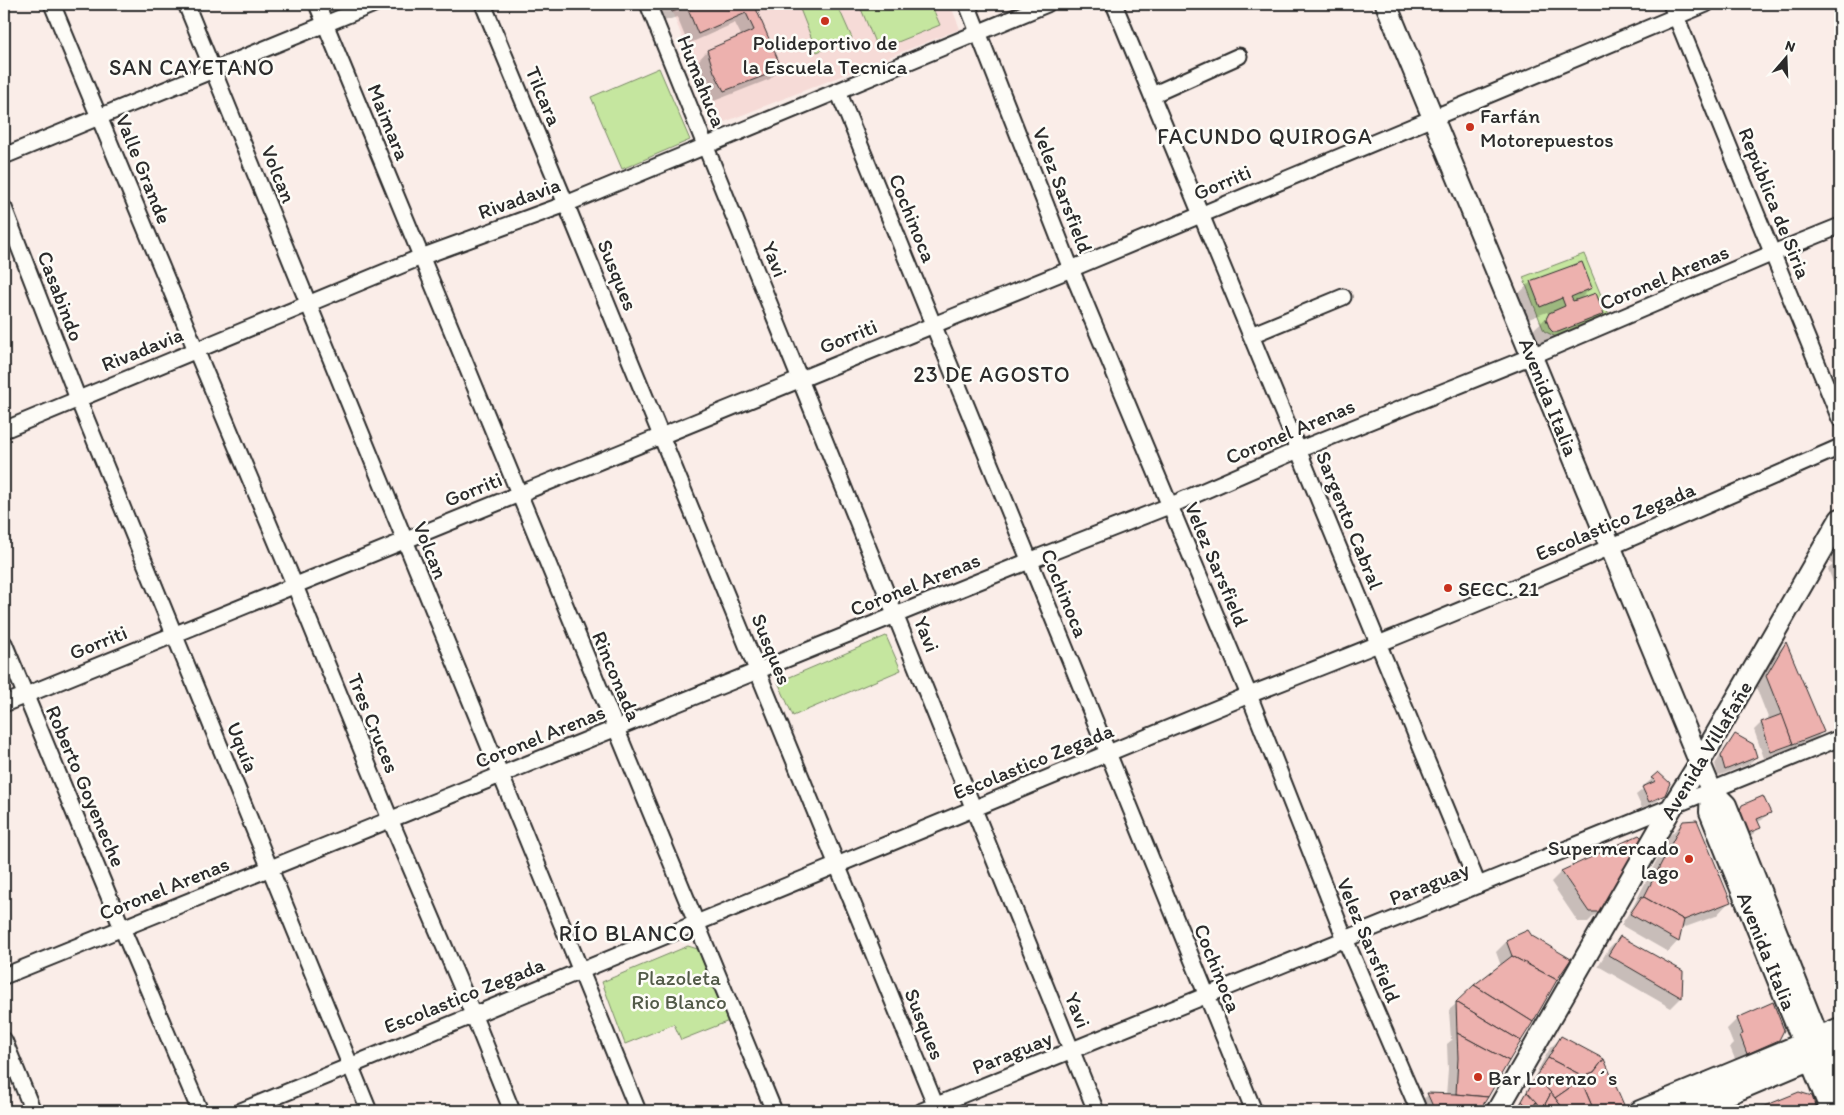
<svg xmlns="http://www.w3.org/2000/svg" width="1844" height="1115" font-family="Itim,sans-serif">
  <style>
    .built { fill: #f6dbd7 }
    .green { fill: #c5e69f; stroke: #788865 }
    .shadow { fill: #0003 }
    .building { fill: #edb1ae; stroke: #2b2b2b }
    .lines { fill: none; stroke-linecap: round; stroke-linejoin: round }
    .street-casing { stroke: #2b2b2b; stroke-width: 19 }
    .secondary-casing { stroke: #2b2b2b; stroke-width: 24 }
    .street { stroke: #fdfcf7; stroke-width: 15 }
    .secondary { stroke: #fdfcf7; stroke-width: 20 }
    .poi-dot { fill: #c8321e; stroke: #fdfcf7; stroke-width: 2 }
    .labels { text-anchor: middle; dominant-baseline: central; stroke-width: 5; stroke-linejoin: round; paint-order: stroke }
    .poi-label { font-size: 21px; fill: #2b2b2b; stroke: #fdfcf7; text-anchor: start }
    .street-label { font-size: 21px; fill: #2b2b2b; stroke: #fdfcf7 }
    .park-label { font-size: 21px; fill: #525a48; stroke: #fdfcf7 }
    .neighbourhood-label { font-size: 22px; letter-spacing: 1px; fill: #2b2b2b; stroke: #fdfcf7 }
  </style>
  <rect width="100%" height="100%" fill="#faede8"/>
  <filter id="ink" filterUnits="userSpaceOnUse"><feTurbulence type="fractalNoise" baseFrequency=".02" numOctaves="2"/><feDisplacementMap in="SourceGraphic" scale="10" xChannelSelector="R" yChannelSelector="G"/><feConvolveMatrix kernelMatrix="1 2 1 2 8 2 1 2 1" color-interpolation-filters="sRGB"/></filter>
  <g filter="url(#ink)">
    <path class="built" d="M669,4h281l10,25 -243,96z"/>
    <g class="green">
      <path d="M798,4h39l15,34 -35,14z"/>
      <path d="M859,4h72l9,21 -62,25z"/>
      <path d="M659,68l31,72 -68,29 -31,-72z"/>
      <path d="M1584,254l26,63 -52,21 -14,-7 -21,-54z"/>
      <path d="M886,636l15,34 -108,46 -15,-34z"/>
      <path d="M688,946l16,5 25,70 -48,19 -7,-16 -49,20 -23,-62z"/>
    </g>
    <g class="shadow">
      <path d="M658,4h95l27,65 -10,10 -56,22 -10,-18 -7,-21 10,-11 35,-14 -7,-14 -47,21 -11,-27 -16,5 -6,-15z"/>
      <path d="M1531,282l60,6 -13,13 25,13 -15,14 -49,17 -7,-11 3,-6 14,-13 -2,-3 -21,8 -10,-24z"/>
      <path d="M1840,541v59l-12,-31 5,-4 -4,-3 2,-7z"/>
      <path d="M1785,644l37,88 -10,11 -48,15 -10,-28 7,-7 8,-3 -13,-33 19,-33z"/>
      <path d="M1735,735l21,22 -7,7 -31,12 -3,-12 14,-22z"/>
      <path d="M1658,774l6,20 -7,7 -15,7 -6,-13 11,-9 -2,-1z"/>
      <path d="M1743,806l26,7 -7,7 -5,2 3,5 -7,7 -12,5 -5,-26z"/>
      <path d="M1684,822l46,79 -14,15 -36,13 -2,12 -10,11 -47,-27 13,-20 35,-69z"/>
      <path d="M1638,837l-39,74 -11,11h-10l-27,-40 10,-10z"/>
      <path d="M1527,931l-19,129 -30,51h-53l-4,-10 7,-6 18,1 2,-27 -1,-25 6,-5h-2l-2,-29 52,-44 -5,-14 11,-11z"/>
      <path d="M1620,937l61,35v26l-10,10 -73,-42 11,-18z"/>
      <path d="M1772,1004l6,36 -11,11 -30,13 -7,-17 3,-3 -6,-15 10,-10z"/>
      <path d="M1561,1038l62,66 -7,7h-100l34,-63z"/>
      <path d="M1799,1094l12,3 5,14h-60z"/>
    </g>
    <g class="building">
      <path d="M669,4h85l28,65 -58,22 -10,-19 -7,-22 47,-20 -8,-17 -48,21 -11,-27 -15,5z"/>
      <path d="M1582,262l10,26 -21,9 2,4 23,-8 8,21 -46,18h-5l-3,-3 -4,-10 3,-6 16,-7 -3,-8 -22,9 -10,-26z"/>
      <path d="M1840,545v11l-2,1 -3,-2z"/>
      <path d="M1786,642l38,90 -31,12 -27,-68z"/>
      <path d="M1782,714l11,30 -22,8 -10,-30z"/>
      <path d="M1735,734l18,10 4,13 -32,13 -4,-14z"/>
      <path d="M1658,772l12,11 -5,12 -16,7 -7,-15 14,-6 -5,-3z"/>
      <path d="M1763,796l8,17 -14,6 4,9 -13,5 -9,-21 3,-7z"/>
      <path d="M1697,820l34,82 -47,18 -40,-23 39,-76z"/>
      <path d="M1639,835l4,4 -43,73h-11l-28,-41z"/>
      <path d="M1642,896l42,24 -5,22 -49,-28z"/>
      <path d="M1528,930l4,6 39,23 -14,21 -45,-24 -6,-16z"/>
      <path d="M1620,936l63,35 -1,27 -74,-43z"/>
      <path d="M1512,956l45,24 -24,42 -59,-37z"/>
      <path d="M1474,985l59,37 -12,19 -65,-39z"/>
      <path d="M1456,1002l65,39 -12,20 -52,-28z"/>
      <path d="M1773,1002l11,28 -5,10 -32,14 -7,-19 3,-1 -6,-16z"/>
      <path d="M1457,1033l52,28 -21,36 -32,-3 2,-36z"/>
      <path d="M1561,1036l43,23 -10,13 -11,4 -35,-18z"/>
      <path d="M1548,1058l35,18 -2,4 -26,18 -19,-22z"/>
      <path d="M1604,1059l20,46 -18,6h-12l-13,-31 2,-4 11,-4z"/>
      <path d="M1536,1076l15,17 -9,17 -15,-18z"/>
      <path d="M1581,1080l13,31h-29l-10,-13z"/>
      <path d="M1527,1092l9,10 -5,9 -9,-10z"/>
      <path d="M1799,1092l13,4 5,15h-65z"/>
      <path d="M1427,1093l29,1 32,3 -9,14h-44z"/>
      <path d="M1551,1093l4,5 10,13h-21l-2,-1z"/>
      <path d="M1522,1101l9,10h-11l-2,-3z"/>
      <path d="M1536,1102l6,8 2,1h-13z"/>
    </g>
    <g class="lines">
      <defs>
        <g id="street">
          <path d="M52,4l144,346 99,236 95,233 83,195 39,97"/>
          <path d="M186,4l452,1107"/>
          <path d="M317,4l457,1107"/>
          <path d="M483,4l83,200 372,907"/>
          <path d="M648,4l448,1107"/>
          <path d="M967,4l104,265 178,426 96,244 74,172"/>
          <path d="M1114,4l364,881"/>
          <path d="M1671,4l169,415"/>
          <path d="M838,91l416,1020"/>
          <path d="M1152,95l87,-39"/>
          <path d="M4,156l370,-152"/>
          <path d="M4,208l74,191 291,712"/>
          <path d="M1251,335l92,-38"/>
          <path d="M4,430l417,-173 145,-53 481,-200"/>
          <path d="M4,643l118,285 78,183"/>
          <path d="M4,704l1067,-435 635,-265"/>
          <path d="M4,976l1025,-415 140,-55 129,-56 234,-94 241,-103 67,-27"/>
          <path d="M4,1040l29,71"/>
          <path d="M241,1111l1008,-416c200,-77 395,-162 591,-248"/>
          <path d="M922,1111l918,-373"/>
        </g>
        <g id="secondary">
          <path d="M1386,4l325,786 15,15 114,287"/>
          <path d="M1711,790l-1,22 121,299"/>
          <path d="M1497,1111l175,-304 28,-45 140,-243"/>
          <path d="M1640,1111l200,-83"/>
          <path d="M1688,1111l152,-64"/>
        </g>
      </defs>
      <use href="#street" class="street-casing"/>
      <use href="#secondary" class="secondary-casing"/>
      <use href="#street" class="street"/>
      <use href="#secondary" class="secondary"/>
    </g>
  </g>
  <g class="poi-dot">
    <circle cx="825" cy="21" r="5"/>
    <circle cx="1470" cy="127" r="5"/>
    <circle cx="1448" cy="588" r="5"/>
    <circle cx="1689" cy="859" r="5"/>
    <circle cx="1478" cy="1077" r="5"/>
  </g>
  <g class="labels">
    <g class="poi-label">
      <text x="825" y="42" text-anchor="middle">Polideportivo de<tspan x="825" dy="24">la Escuela Tecnica</tspan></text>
      <text x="1480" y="115">Farfán<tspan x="1480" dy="24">Motorepuestos</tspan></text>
      <text x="1458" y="588">SECC. 21</text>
      <text x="1679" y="847" text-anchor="end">Supermercado<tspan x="1679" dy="24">lago</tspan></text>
      <text x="1488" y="1077">Bar Lorenzo´s</text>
    </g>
    <g class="street-label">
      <text transform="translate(702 81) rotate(68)">Humahuca</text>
      <text transform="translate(544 96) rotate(67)">Tilcara</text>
      <text transform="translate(389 122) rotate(68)">Maimara</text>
      <text transform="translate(144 169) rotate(68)">Valle Grande</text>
      <text transform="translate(279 174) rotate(68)">Volcan</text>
      <text transform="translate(1222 182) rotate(-23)">Gorriti</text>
      <text transform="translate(1063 190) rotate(69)">Velez Sarsfield</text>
      <text transform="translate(519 198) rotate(-20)">Rivadavia</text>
      <text transform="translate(1775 203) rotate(68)">República de Siria</text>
      <text transform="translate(913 218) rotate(68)">Cochinoca</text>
      <text transform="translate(775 259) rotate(68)">Yavi</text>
      <text transform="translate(618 275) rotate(68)">Susques</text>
      <text transform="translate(1664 277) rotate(-23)">Coronel Arenas</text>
      <text transform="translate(61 296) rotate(69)">Casabindo</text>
      <text transform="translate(848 336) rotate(-22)">Gorriti</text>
      <text transform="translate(142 349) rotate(-22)">Rivadavia</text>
      <text transform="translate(1549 397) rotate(68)">Avenida Italia</text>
      <text transform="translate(1290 431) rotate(-23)">Coronel Arenas</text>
      <text transform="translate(473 489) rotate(-22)">Gorriti</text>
      <text transform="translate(1350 520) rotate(68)">Sargento Cabral</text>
      <text transform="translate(1615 521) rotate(-23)">Escolastico Zegada</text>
      <text transform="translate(431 550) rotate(68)">Volcan</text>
      <text transform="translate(1217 564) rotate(67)">Velez Sarsfield</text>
      <text transform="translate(915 584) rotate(-22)">Coronel Arenas</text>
      <text transform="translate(1065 593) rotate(68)">Cochinoca</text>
      <text transform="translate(927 634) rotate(68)">Yavi</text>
      <text transform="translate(98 642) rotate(-22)">Gorriti</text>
      <text transform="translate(772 649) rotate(68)">Susques</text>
      <text transform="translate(617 676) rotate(67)">Rinconada</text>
      <text transform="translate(374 723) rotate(68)">Tres Cruces</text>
      <text transform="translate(540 736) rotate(-22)">Coronel Arenas</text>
      <text transform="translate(243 747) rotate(68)">Uquía</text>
      <text transform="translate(1706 750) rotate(-59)">Avenida Villafañe</text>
      <text transform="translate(1033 761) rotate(-22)">Escolastico Zegada</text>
      <text transform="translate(86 786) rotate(67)">Roberto Goyeneche</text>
      <text transform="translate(1429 883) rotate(-22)">Paraguay</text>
      <text transform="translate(164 888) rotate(-22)">Coronel Arenas</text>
      <text transform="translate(1369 940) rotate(67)">Velez Sarsfield</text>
      <text transform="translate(1767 951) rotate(68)">Avenida Italia</text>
      <text transform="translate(1218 968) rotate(68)">Cochinoca</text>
      <text transform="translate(464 995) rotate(-22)">Escolastico Zegada</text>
      <text transform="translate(1078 1010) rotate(68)">Yavi</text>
      <text transform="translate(925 1024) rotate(68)">Susques</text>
      <text transform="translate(1012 1052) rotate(-22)">Paraguay</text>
    </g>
    <g class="park-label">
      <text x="679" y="977">Plazoleta<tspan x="679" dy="24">Rio Blanco</tspan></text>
    </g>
    <g class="neighbourhood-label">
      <text x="192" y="67">SAN CAYETANO</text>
      <text x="1265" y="136">FACUNDO QUIROGA</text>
      <text x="992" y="374">23 DE AGOSTO</text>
      <text x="627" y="933">RÍO BLANCO</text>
    </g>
  </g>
  <rect width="1844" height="1115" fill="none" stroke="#fdfcf7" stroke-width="20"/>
  <rect x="10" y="10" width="1824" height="1095" fill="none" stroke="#2b2b2b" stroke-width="2" filter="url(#ink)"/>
  <g transform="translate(1786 58) rotate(19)" stroke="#fdfcf7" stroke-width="4" paint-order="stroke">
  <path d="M0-4L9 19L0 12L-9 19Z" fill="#2b2b2b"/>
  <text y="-8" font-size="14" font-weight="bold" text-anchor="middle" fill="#2b2b2b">N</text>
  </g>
</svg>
